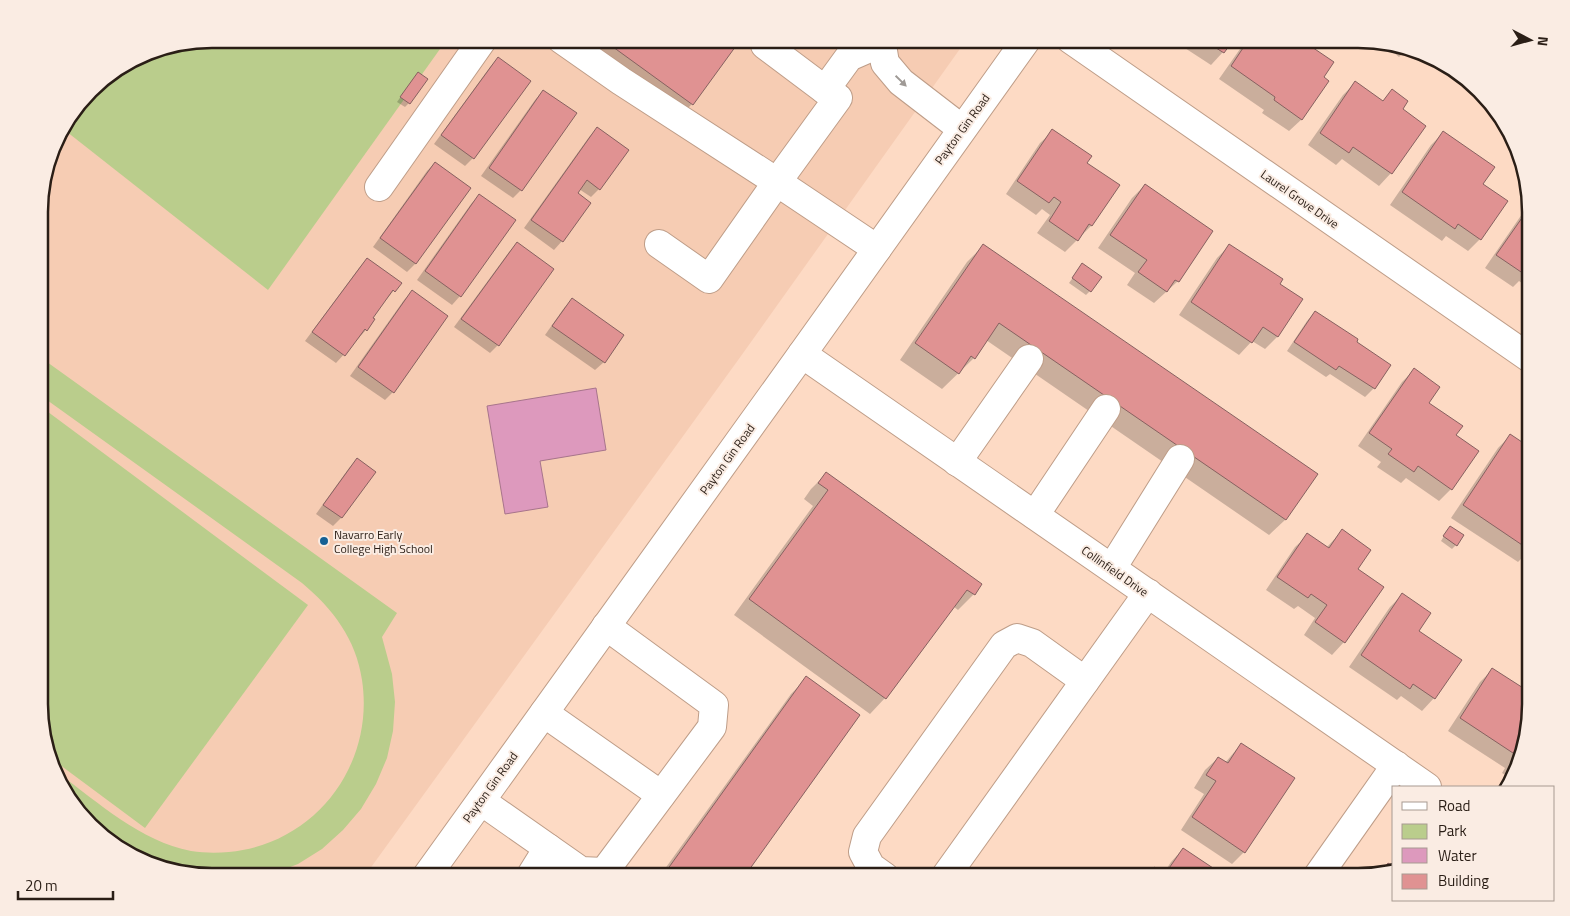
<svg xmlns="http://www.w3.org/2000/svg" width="1570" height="916" font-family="'Titillium Web',sans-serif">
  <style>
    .built { fill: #f6ccb3 }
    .green { fill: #bacd8c }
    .water { fill: #dd99bd; stroke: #a7748b }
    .shadow { fill: #0003 }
    .building { fill: #e09292; stroke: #876160 }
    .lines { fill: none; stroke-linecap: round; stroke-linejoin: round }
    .minor-casing { stroke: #be9d88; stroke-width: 30 }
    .minor { stroke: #fff; stroke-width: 28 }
    .oneway { fill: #9f9a96 }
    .poi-dot { fill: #156094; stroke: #faece3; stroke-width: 2 }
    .labels { text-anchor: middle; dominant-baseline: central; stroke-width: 4; stroke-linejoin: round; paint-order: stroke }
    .street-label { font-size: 12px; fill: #2a1e16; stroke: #faece3 }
    .poi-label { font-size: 12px; fill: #2a1e16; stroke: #faece3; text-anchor: start }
    .rim { fill: none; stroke: #2a1e16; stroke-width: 2.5 }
  </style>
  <rect width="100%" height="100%" fill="#fddac4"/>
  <path class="built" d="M212,39h755l-226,317 -377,521h-153l-86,-23 -57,-54 -28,-73v-538l17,-54 40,-53 49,-30z"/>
  <g class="green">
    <path d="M212,39h232l1,3 -177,248 -206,-162 35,-46 49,-30z"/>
    <path d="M40,357l357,256 -15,24 10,37 3,28 -2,29 -6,27 -11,26 -15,25 -18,21 -21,19 -24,15 -26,10 -11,3h-50l-86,-23 -57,-54 -10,-27c41,30 82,68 133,78 13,2 26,2 38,1 86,-8 146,-87 133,-172 -6,-41 -29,-71 -60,-97l-262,-188z"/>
    <path d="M40,406l268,199 -163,223 -93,-69 -12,-32z"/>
  </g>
  <path class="water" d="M596,388l10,62 -66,11 8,46 -43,7 -18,-108z"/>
  <g class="shadow">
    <path d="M573,39h166l-47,65 -12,12z"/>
    <path d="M1171,39h61l-9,13 -12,13z"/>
    <path d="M1247,39h51l35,24 -11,14 -20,42 -13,12 -27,-18 2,-3 -45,-31z"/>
    <path d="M1386,46l19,5 -6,6z"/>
    <path d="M498,58l-25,100 -8,8 -31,-22 56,-77z"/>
    <path d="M414,78l-5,25 -4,4 -8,-5z"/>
    <path d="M1355,83l27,19 10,-11 9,18 -10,64 -12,13 -37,-27 -6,6 -28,-20 35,-50z"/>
    <path d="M543,91l-22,99 -8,8 -32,-22 54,-76z"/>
    <path d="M597,129l2,60 -8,8 -12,-8 -17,52 -8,9 -30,-22 65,-91z"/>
    <path d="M1053,131l33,32 32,22 -27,41 -26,26 -28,-19 13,-18 -8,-6 -6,6 -30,-21 34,-51z"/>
    <path d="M1443,133l38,52 -1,54 -12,12 -22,-15 -4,5 -52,-36 41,-60z"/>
    <path d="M435,163l-19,100 -9,9 -34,-25 54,-76z"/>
    <path d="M1145,185l67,46 -34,50 -24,22 -27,-18 8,-12 -37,-25 34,-50z"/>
    <path d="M479,196l-19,100 -8,9 -35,-25 54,-76z"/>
    <path d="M1531,201v89l-12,-9 -6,6 -28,-19z"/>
    <path d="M517,243l-19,102 -8,8 -36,-26 55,-75z"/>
    <path d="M1230,245l48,39 23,16 -24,37 -12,12 -13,-8 -13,14 -60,-40 38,-57z"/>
    <path d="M983,246l333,228 -31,46 -16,15 -283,-195 -12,18 -32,31 -42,-29 67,-98z"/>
    <path d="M367,259l33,24 -29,35 -5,12 -30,33 -31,-22 54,-73z"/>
    <path d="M1082,265l8,26 -4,4 -17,-12z"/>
    <path d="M412,292l-19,100 -8,8 -35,-24 54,-76z"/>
    <path d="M572,300l51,36 -19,26 -9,8 -50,-35 19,-27z"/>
    <path d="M1315,312l74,53 -15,23 -9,9 -35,-23 -4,3 -39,-26 20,-30z"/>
    <path d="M1414,370l13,33 27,33 -3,53 -12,12 -33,-23 -5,5 -24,-16 4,-5 -23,-16 44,-64z"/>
    <path d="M1510,436l21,113 -13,13 -67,-44 47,-70z"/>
    <path d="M357,460l17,12 -33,46 -8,8 -17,-12 33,-46z"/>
    <path d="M826,474l154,111 -6,9 -16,16 -5,-4 -68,92 -15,16 -136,-99 79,-109 -9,-7 7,-10z"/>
    <path d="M1342,531l14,38 -12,73 -12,13 -28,-20 11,-17 -17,-12 -4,3 -28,-19 29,-43 13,-12 19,12z"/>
    <path d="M1447,531l9,14 -4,4 -11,-8z"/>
    <path d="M1402,595l16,36 16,67 -12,13 -21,-15 -4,4 -48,-33 41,-60z"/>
    <path d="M1492,670l39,45 -19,64 -10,-6 3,-5 -57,-37 32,-49z"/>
    <path d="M807,678l52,38 -116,161h-84l132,-183z"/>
    <path d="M1241,744l3,108 -12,12 -51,-34 23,-36 -10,-6 11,-18 13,-12 7,5z"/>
    <path d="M1183,849l36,28h-74l9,-9 9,6 8,-12z"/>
  </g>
  <g class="building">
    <path d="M602,39h139l-48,66z"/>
    <path d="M1202,39h32l-10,14z"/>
    <path d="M1249,39h51l34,23 -10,15 5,4 -27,39 -28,-20 1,-3 -44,-31z"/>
    <path d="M498,57l33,24 -57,78 -33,-24z"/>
    <path d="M418,72l10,7 -18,25 -10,-7z"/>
    <path d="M1355,81l28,20 9,-12 16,12 -5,8 23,17 -34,48 -39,-27 -4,6 -29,-20z"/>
    <path d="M543,90l34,23 -55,78 -33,-23z"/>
    <path d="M597,127l32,23 -29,40 -13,-10 -9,13 13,10 -28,39 -32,-22z"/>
    <path d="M1052,129l40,27 -5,7 33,22 -28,41 -3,-2 -11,17 -29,-20 12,-19 -7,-5 -5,6 -32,-22z"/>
    <path d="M1443,131l52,36 -12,17 25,17 -27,39 -23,-16 -3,5 -53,-37z"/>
    <path d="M435,162l36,26 -55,76 -36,-26z"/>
    <path d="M1145,184l68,47 -34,51 -4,-2 -8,12 -29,-20 9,-12 -37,-25z"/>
    <path d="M479,194l37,26 -55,77 -36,-26z"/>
    <path d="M1531,205v64l-4,7 -31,-21z"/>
    <path d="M517,242l37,27 -55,77 -38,-27z"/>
    <path d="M983,244l335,230 -32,46 -287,-197 -24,36 -4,-3 -12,18 -44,-31z"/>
    <path d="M1229,244l54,35 -3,5 23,15 -25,38 -15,-10 -11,16 -61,-41z"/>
    <path d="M367,258l35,25 -7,9 -2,-2 -20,28 2,1 -8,12 -2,-2 -20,27 -33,-24z"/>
    <path d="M1082,263l20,14 -11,15 -19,-14z"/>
    <path d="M412,290l36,26 -54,77 -36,-26z"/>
    <path d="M572,298l52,37 -19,28 -53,-37z"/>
    <path d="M1315,311l43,28 -1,3 34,23 -16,24 -36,-23 -3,4 -42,-28z"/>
    <path d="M1414,368l26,19 -11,16 34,23 -7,9 23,16 -27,39 -34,-24 -4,6 -26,-18 4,-5 -23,-16z"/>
    <path d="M1510,434l21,14v103l-68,-46z"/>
    <path d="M357,458l19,14 -34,46 -19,-13z"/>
    <path d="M826,472l156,112 -7,11 -8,-5 -81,109 -137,-100 79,-109 -10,-7z"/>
    <path d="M1450,526l14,9 -7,11 -14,-10z"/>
    <path d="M1342,529l29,21 -13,19 26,18 -39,56 -30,-21 12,-17 -16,-11 -3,4 -31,-21 30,-44 22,15z"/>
    <path d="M1402,593l29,20 -12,18 43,29 -27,39 -22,-15 -3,5 -49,-34z"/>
    <path d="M1492,668l39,25v22l-14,47 -4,-2 3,-5 -56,-37z"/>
    <path d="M806,676l54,39 -116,162h-82z"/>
    <path d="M1241,743l54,35 -50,75 -53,-36 24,-36 -10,-6 12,-18 10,6z"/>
    <path d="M1183,848l39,26 -2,3h-73l7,-10 11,7z"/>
    <path d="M1394,861v8l-14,5 8,-11 3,2z"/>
  </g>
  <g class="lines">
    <defs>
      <g id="minor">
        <path d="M561,39l60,42 156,101 -68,97 -50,-35"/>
        <path d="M881,39l4,24 16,19 61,47"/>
        <path d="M1070,39l461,320"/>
        <path d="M765,45l60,45"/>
        <path d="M379,187l104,-148"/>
        <path d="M877,249l-100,-67 61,-84 -13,-8 24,-33 32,-14"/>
        <path d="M802,354l625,433"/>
        <path d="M957,462l72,-103"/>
        <path d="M1035,515l71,-106"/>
        <path d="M1112,568l68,-109"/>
        <path d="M544,713l117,82"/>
        <path d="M481,801l100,70 23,1 108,-145 2,-22 -108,-79"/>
        <path d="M426,877l376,-523 225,-315"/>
        <path d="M530,877l18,-29"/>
        <path d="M885,877l-14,-10 -8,-15 4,-16 137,-191 13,-7 15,5 53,38"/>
        <path d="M945,877l203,-284"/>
        <path d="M1317,877l79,-112"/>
      </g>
    </defs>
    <use href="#minor" class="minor-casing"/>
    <use href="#minor" class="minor"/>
  </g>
  <defs><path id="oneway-solid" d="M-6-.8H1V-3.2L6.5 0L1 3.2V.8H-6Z" transform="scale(1.25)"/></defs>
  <use class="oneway" href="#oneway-solid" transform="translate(901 81) rotate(44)"/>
  <circle class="poi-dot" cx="324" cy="541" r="5"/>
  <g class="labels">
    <g class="street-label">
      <text transform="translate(962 129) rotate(-54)">Payton Gin Road</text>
      <text transform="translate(1300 199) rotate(35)">Laurel Grove Drive</text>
      <text transform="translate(727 459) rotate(-54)">Payton Gin Road</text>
      <text transform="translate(1115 571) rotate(35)">Collinfield Drive</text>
      <text transform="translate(490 787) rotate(-54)">Payton Gin Road</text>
    </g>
    <g class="poi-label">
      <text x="334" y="534">Navarro Early<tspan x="334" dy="14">College High School</tspan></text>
    </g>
  </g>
  <path d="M0 0H1570V916H0ZM212 48H1358A164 164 0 0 1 1522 212V704A164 164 0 0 1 1358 868H212A164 164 0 0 1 48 704V212A164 164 0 0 1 212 48Z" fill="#faece3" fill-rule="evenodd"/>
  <path class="rim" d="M212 48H1358A164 164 0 0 1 1522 212V704A164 164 0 0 1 1358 868H212A164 164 0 0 1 48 704V212A164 164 0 0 1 212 48Z"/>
  <rect x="1392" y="786" width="162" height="115" fill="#faece3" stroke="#a79a91"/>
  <rect x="1402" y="802" width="25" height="8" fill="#ffffff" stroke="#a79a91"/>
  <text x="1438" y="811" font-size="15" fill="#2a1e16">Road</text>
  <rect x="1402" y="824" width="25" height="15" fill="#bacd8c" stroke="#a79a91"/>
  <text x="1438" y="836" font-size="15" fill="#2a1e16">Park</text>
  <rect x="1402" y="848" width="25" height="15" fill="#dd99bd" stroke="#a79a91"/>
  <text x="1438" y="861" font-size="15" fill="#2a1e16">Water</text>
  <rect x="1402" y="874" width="25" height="15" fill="#e09292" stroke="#a79a91"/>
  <text x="1438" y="886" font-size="15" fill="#2a1e16">Building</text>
  <g transform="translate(1530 40) rotate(96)" stroke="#faece3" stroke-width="4" paint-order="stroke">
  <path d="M0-4L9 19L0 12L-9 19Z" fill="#2a1e16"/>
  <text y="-8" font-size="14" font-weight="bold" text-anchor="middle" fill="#2a1e16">N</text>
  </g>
  <path d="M18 891v8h95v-8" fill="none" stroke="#2a1e16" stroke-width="2.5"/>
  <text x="25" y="891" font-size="15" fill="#2a1e16" stroke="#faece3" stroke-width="4" paint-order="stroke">20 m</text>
</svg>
